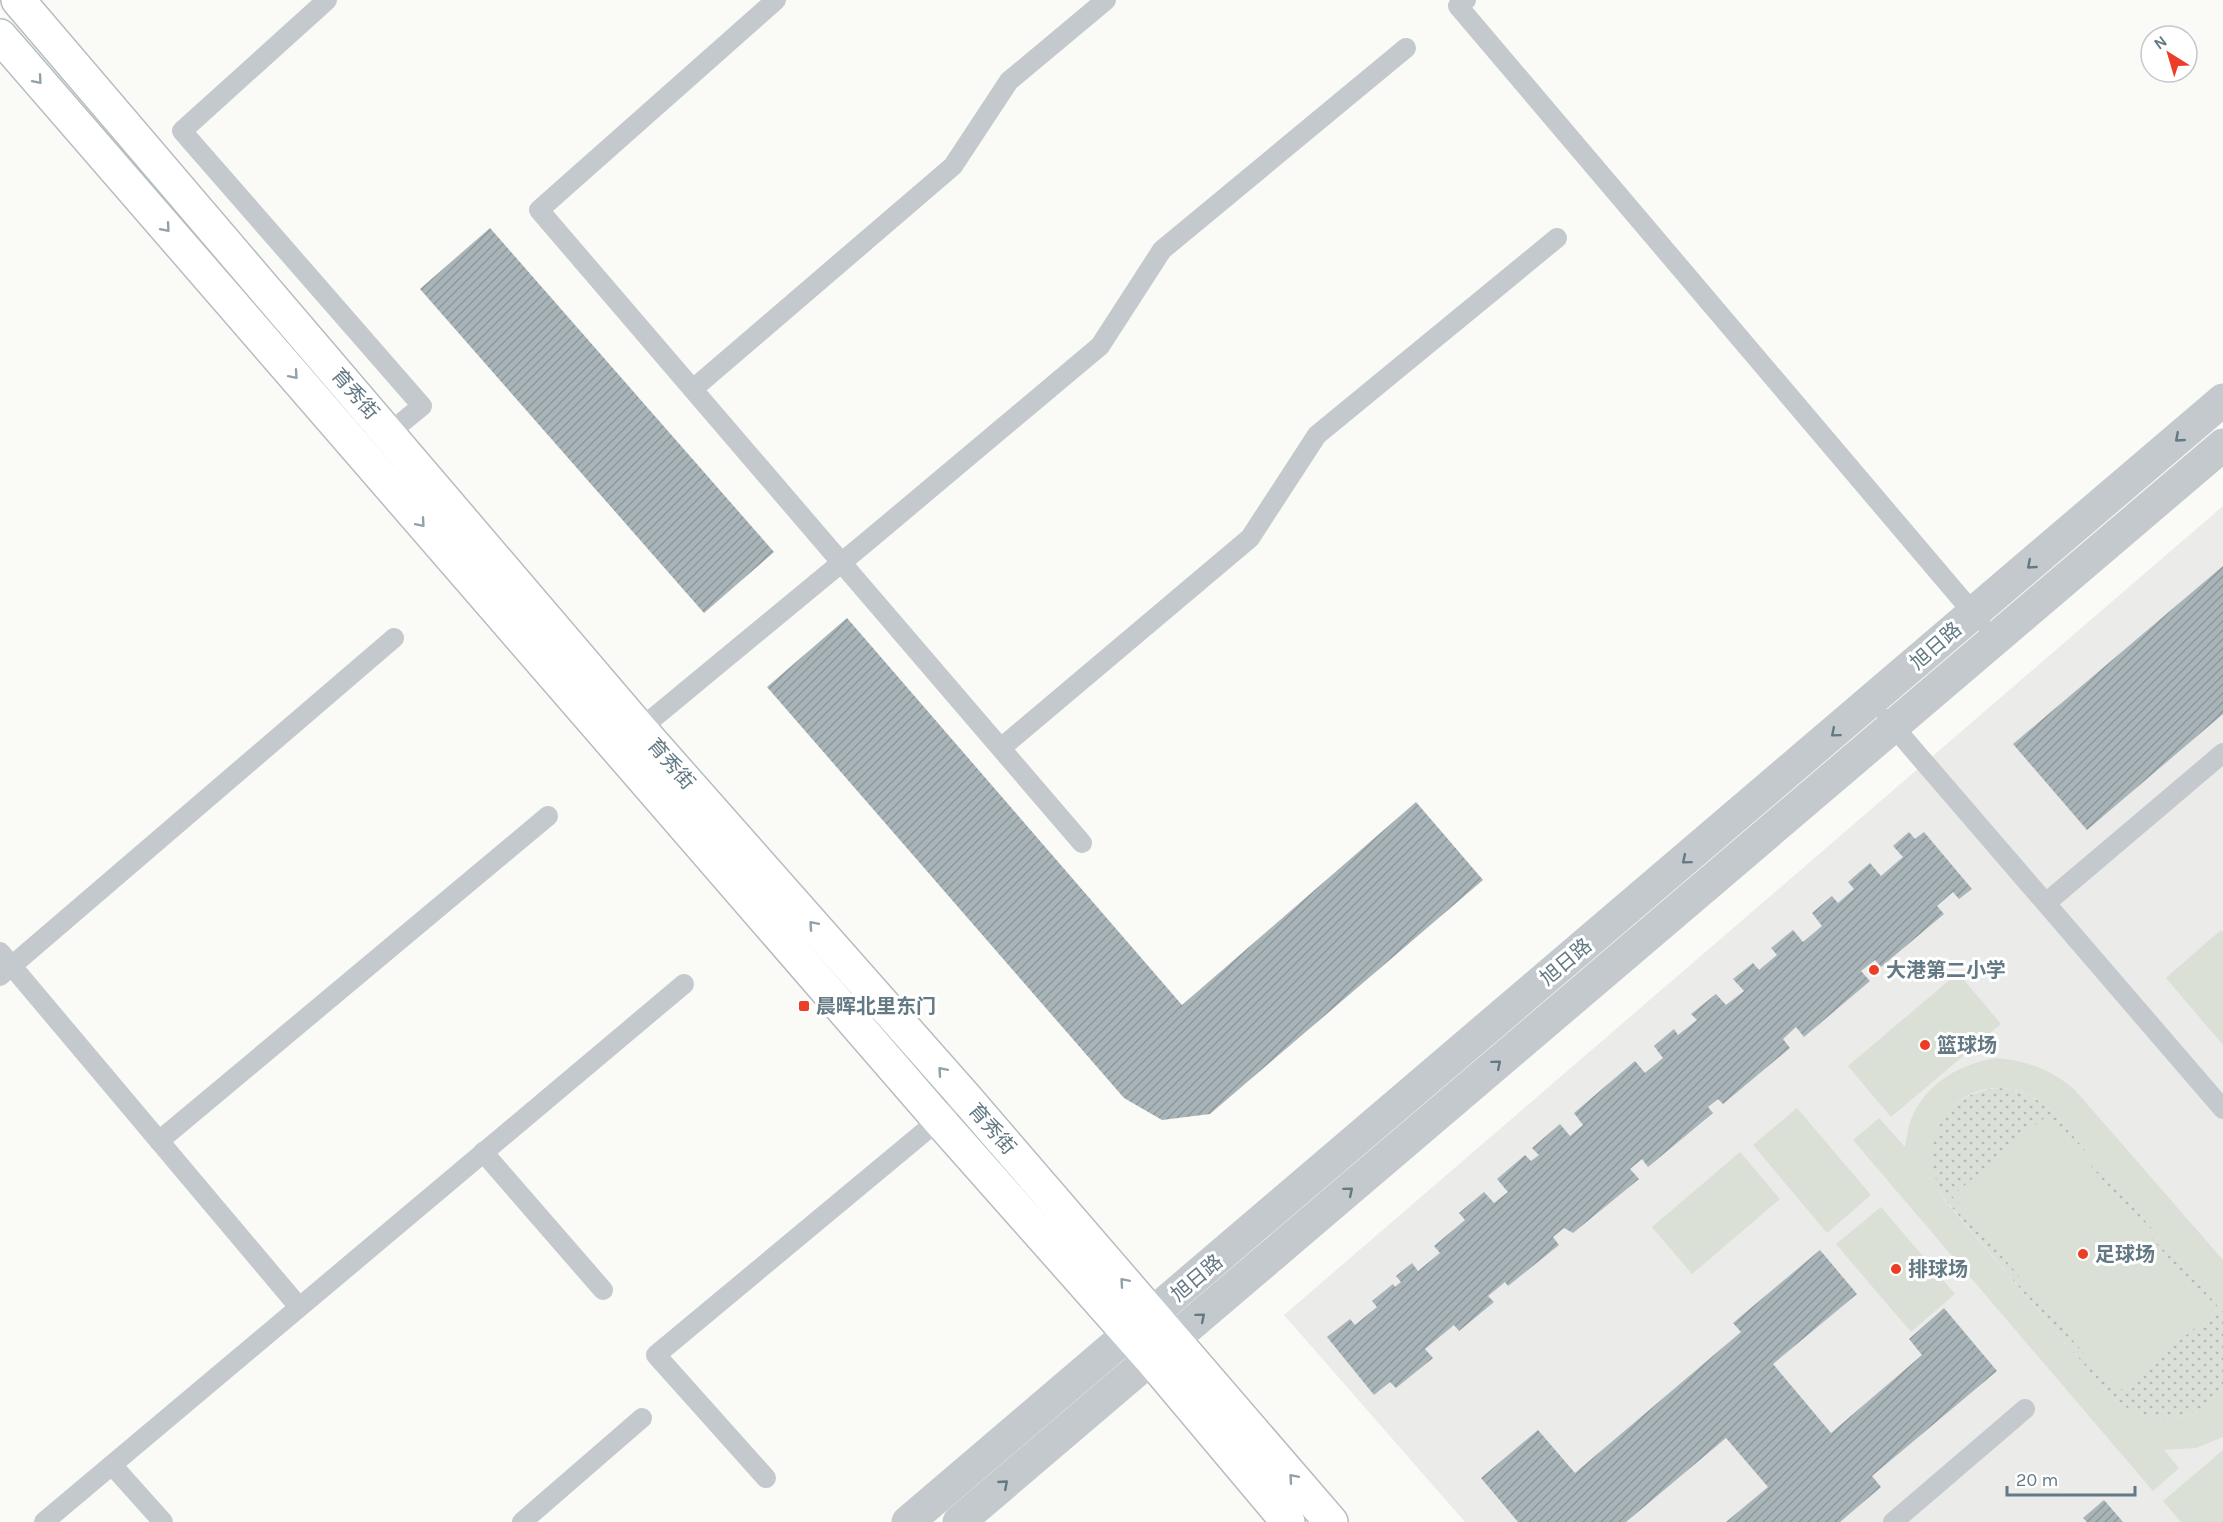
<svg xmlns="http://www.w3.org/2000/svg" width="2223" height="1522" font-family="Karla,'Noto Sans SC',sans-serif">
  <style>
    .built { fill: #ebebea }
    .grass { fill: url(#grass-dots) }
    .park { fill: #dae0d6 }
    .building { fill: url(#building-hatch) }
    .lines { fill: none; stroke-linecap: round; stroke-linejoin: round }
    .secondary-casing { stroke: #b5bdc1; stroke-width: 36 }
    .lane { stroke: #c3c9cc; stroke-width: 20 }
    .street { stroke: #c3c9cc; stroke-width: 33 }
    .secondary { stroke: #fff; stroke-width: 33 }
    .oneway { stroke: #92a1a9 }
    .oneway2 { stroke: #637984 }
    .poi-dot { fill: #ec3d26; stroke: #fff; stroke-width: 2 }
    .labels { text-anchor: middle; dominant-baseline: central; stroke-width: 6; stroke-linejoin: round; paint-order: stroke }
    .street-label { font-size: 20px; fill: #637984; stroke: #fff }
    .poi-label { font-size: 20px; font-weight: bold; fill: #637984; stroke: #fff; text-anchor: start }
  </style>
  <defs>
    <pattern id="grass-dots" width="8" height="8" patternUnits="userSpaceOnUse" patternTransform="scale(1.5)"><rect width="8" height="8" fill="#dae0d6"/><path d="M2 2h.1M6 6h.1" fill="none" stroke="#b4bab3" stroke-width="1.8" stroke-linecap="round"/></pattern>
    <pattern id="building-hatch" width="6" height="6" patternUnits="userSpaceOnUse" patternTransform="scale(1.5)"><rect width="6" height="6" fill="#a9b4b9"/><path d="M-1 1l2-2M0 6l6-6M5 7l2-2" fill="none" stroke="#8d979c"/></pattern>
  </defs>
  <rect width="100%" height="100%" fill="#fafaf7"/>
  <path class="built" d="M2223,506v1016h-758l-181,-207z"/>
  <path class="grass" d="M2003,1088c20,3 35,10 50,24l170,200v75c-30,40 -75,40 -111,11l-169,-201c-29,-52 -1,-107 60,-109z"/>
  <g class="park">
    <path d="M2221,930l2,2v113l-57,-67z"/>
    <path d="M1958,973l43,51 -110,93 -43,-51z"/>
    <path d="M1997,1058c31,3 55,12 78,32l148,170v52l-170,-200c-64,-61 -151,4 -110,86l169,200c37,29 81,29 111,-11v50l-27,11 -32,2 15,18 -26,23 -300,-351 26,-22 26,29c2,-11 3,-22 8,-32 15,-33 49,-52 84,-57z"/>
    <path d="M1797,1108l74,87 -44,38 -74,-88z"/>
    <path d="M2048,1115l166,197 -97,81 -165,-197z"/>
    <path d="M1740,1152l40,47 -88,75 -40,-47z"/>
    <path d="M1881,1207l74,87 -44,38 -75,-88z"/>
    <path d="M2223,1450v72h-42l-18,-21z"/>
  </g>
  <g class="building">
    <path d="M490,228l284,324 -70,61 -284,-324z"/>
    <path d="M2223,566v148l-136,116 -74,-86z"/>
    <path d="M847,618l335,387 234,-203 67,78 -273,234 -48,6 -38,-22 -357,-411z"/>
    <path d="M1909,832l6,7 9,-7 48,57 -13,10 -6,-7 -16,14 7,8 -63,53 -6,-7 -14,11 9,10 -66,56 -8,-10 -13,12 7,9 -67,56 -5,-5 -10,8 5,6 -65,54 -6,-8 -12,10 9,10 -66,54 -9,-5 -11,9 6,8 -51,41 -3,-4 -17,14 6,6 -35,29 -5,-6 -29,24 8,9 -37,30 -6,-6 -16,13 -47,-58 23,-18 5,6 22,-18 -5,-6 21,-17 2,3 6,-5 -5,-6 16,-13 6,8 22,-18 -6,-7 31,-26 -6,-7 25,-21 10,11 14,-11 -11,-13 28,-24 6,6 8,-6 -7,-7 28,-24 10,12 13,-11 -9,-12 61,-52 10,12 18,-15 -9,-12 20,-17 4,6 19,-15 -6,-6 25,-20 10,11 18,-14 -11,-12 20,-16 6,7 18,-15 -6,-7 22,-18 10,12 19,-16 -10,-13 20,-17 6,7 16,-14 -6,-7 22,-19 11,13 22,-19 -10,-11z"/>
    <path d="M1820,1250l37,44 -84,70 58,69 91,-78 -13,-16 35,-31 53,63 -125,105 9,11 -41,35h-114l42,-35 -42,-49 -100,84h-108l-37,-44 57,-48 37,43 166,-141 -8,-9z"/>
    <path d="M2104,1500l19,22h-36l-4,-4z"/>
  </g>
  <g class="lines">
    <defs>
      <g id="secondary">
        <path d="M18,0l622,729 325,368 366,425"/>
        <path d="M0,36l939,1084 211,238 138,164"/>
      </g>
    </defs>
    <use href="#secondary" class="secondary-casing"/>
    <g class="lane">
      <path d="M327,0l-145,131 240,275 -33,27"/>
      <path d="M776,0l-237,210 543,633"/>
      <path d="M1466,0l-8,6 522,615"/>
      <path d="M693,389l260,-223 56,-85 97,-81"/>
      <path d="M1887,719l336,390"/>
      <path d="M640,729l230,-190 230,-193 62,-96 244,-202"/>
      <path d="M1001,748l249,-210 67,-103 240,-197"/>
      <path d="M2046,903l177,-150"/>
      <path d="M0,952l299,355"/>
      <path d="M0,976l394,-338"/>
      <path d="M159,1141l389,-325"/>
      <path d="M483,1152l120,138"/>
      <path d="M112,1465l51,57"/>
      <path d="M766,1478l-110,-123 291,-242"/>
      <path d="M44,1522l640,-538"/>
      <path d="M522,1522l120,-104"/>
      <path d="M1893,1522l132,-113"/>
    </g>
    <g class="street">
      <path d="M908,1522l1315,-1122"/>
      <path d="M959,1522l1264,-1077"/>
    </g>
    <use href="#secondary" class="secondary"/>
  </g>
  <defs><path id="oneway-chevron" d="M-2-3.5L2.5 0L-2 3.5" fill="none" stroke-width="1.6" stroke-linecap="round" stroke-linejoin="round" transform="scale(1.5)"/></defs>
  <g class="oneway">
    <use href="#oneway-chevron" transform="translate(38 80) rotate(49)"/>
    <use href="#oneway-chevron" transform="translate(166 228) rotate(49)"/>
    <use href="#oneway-chevron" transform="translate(294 375) rotate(49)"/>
    <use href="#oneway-chevron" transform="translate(421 523) rotate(49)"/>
    <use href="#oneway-chevron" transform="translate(813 925) rotate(-131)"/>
    <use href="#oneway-chevron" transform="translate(942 1071) rotate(-131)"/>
    <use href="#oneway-chevron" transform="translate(1124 1282) rotate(-131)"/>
    <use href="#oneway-chevron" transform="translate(1293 1478) rotate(-131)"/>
  </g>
  <g class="oneway2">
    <use href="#oneway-chevron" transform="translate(2179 438) rotate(139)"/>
    <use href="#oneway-chevron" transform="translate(2031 565) rotate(139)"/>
    <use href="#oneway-chevron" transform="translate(1835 733) rotate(140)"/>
    <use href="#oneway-chevron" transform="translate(1686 860) rotate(140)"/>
    <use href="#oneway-chevron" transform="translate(1497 1064) rotate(-40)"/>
    <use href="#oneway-chevron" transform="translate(1349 1191) rotate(-40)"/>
    <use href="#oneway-chevron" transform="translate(1201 1317) rotate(-40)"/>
    <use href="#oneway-chevron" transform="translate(1004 1484) rotate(-41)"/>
  </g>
  <g class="poi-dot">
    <circle cx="1874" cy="970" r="6"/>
    <rect x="798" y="1000" width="12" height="12" rx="3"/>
    <circle cx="1925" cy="1045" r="6"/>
    <circle cx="2083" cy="1254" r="6"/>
    <circle cx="1896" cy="1269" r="6"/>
  </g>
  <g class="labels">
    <g class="street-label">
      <text transform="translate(355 394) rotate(49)">育秀街</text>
      <text transform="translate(1936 646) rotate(-41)">旭日路</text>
      <text transform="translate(671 764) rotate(49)">育秀街</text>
      <text transform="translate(1566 962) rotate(-40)">旭日路</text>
      <text transform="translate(992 1129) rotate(49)">育秀街</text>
      <text transform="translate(1197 1278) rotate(-40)">旭日路</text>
    </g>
    <g class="poi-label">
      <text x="1886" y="970">大港第二小学</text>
      <text x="816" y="1006">晨晖北里东门</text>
      <text x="1937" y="1045">篮球场</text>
      <text x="2095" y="1254">足球场</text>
      <text x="1908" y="1269">排球场</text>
    </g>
  </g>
  <g transform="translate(2169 54) rotate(323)"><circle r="28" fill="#ffffff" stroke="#c1c9ce" stroke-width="1.5"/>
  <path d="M0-4.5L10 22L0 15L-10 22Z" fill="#ec3d26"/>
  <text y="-9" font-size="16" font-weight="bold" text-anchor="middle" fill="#637984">N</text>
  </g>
  <path d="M2007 1486v9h128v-9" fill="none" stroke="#637984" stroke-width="3"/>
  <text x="2016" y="1486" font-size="18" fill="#637984" stroke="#ffffff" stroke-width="4.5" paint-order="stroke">20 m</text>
</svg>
